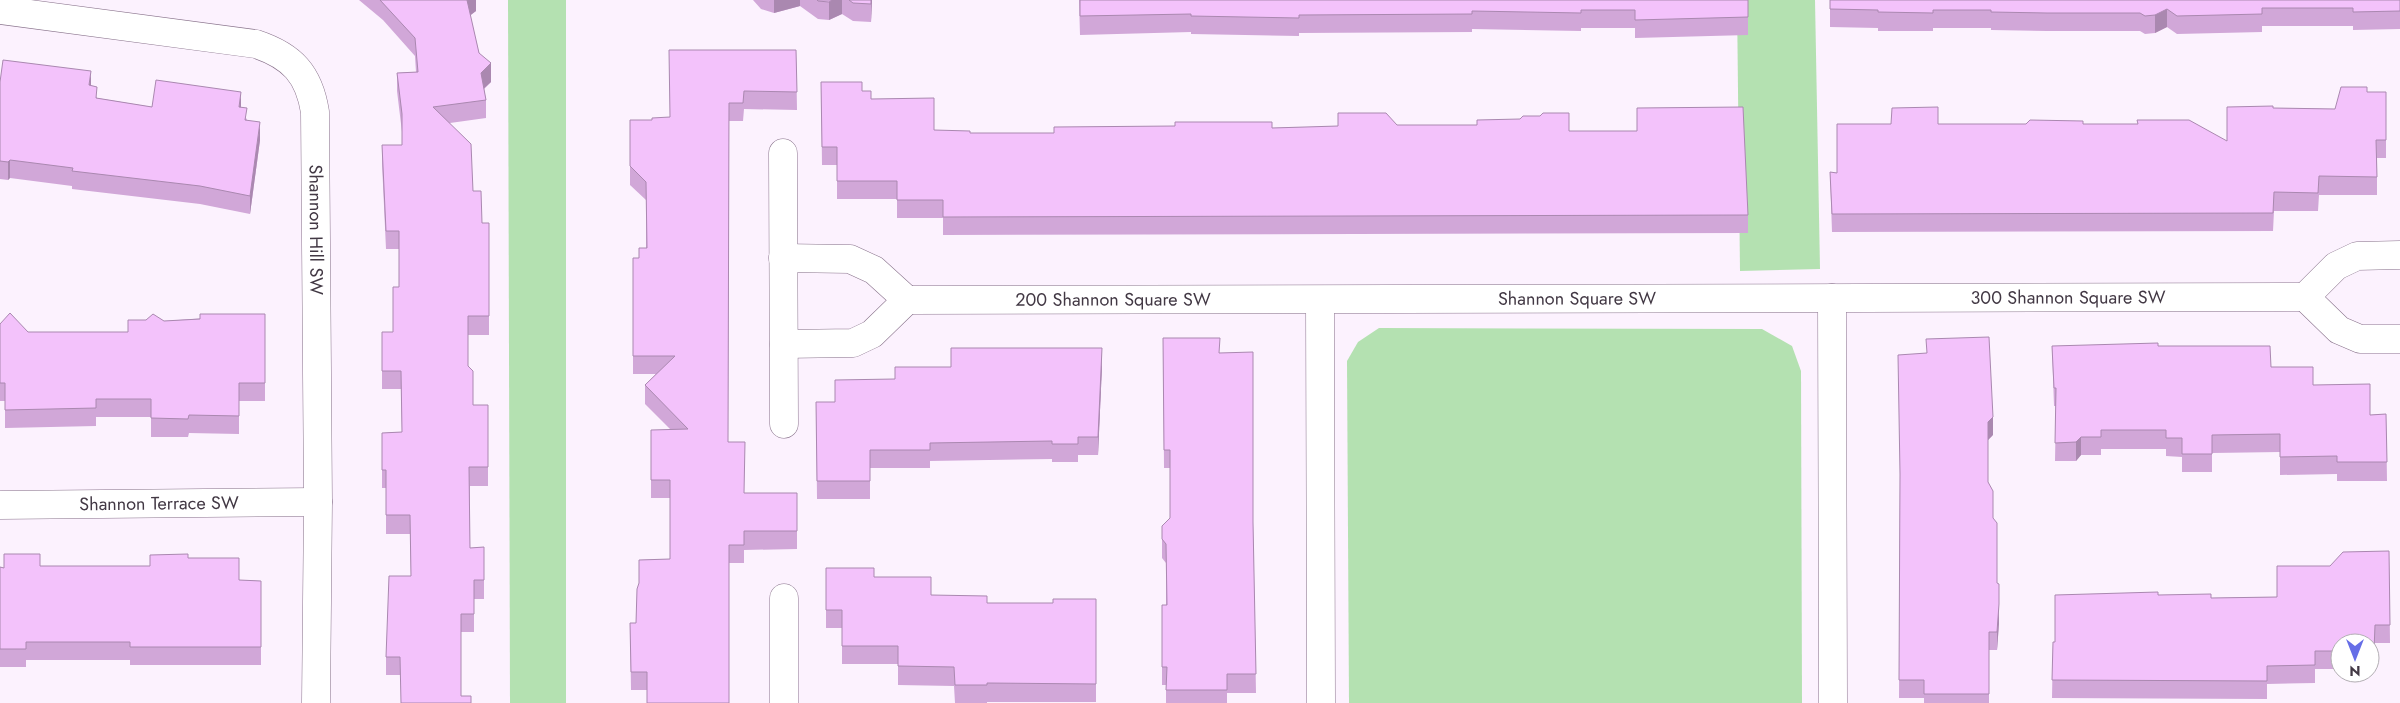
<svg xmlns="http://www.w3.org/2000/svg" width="2400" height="703" font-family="Jost,sans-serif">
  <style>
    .green { fill: #b4e1b1 }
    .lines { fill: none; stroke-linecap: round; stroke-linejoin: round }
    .street-casing { stroke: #88728b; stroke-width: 29 }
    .street { stroke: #fff; stroke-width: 28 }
    .wall { fill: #d1a7d8 }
    .shaded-wall { fill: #aa88b0 }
    .building { fill: #f3c2fb; stroke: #aa88b0 }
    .labels { text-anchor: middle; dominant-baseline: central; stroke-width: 5; stroke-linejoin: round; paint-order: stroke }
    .street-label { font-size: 18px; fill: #423844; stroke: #fff }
  </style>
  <rect width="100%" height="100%" fill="#fcf2fe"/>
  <g class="green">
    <path d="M508,0h58v703h-56z"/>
    <path d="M1737,0h78l5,269 -80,2z"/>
    <path d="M1379,328l383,1 30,17 9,25 1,332h-453l-2,-342 11,-19z"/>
  </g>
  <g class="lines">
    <defs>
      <g id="street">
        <path id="s1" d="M0,10l256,34c36,12 53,30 59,68l3,390 -2,201"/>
        <path d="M783,153l1,271"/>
        <path d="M2400,255l-43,1 -21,10 -31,31 34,33 21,9h40"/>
        <path d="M783,258l67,1 24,11 33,30 -35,34 -19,9 -69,1"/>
        <path d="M1832,298l1,405"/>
        <path id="s2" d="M907,300l1398,-3"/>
        <path d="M1320,300l1,403"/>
        <path id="s3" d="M0,505l318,-3"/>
        <path d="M784,598v105"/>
      </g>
    </defs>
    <use href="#street" class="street-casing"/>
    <use href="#street" class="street"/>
  </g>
  <g class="wall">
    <path d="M359,0h117v11l-6,4 9,38 12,29 -7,7 2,11v18l-36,5 23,68 9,32h7v112h-21v31l5,39h15v81h-18v62l14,-1v52h-10v33h-13v64l10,7 -71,-28h-14v-18l25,-81 -1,-42h-24v-46h-4v-55l20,-1 -1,-43h-19v-57h11l6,-45v-38h-13l-4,-86v-18h20v-13l-5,-41v-18l19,-1 -1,-16 -32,-36z"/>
    <path d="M753,0h119l-1,22 -18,-1 -11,-7 -13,6 -11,-1 -18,-13 -26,7 -13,-4z"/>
    <path d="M1079,0h669v35l-113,3v-10h-54v3l-109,-2v3l-173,1v3l-108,-2v-2l-111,3z"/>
    <path d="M1830,0h570v29l-47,1v-4h-91v6l-85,2 -10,-7 -12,6 -10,1 -5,-3h-93l-56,-1v-2h-58v3h-55v-3l-48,-1z"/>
    <path d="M796,50l1,60 -53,-1 -1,12h-14l-1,321 16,51h53v56l-53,1v13h-15l-82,127h-16l-1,-67h6l3,-39v-24l31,-1v-61h-19v-68h20l-26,-26v-19l11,-11h-23v-116h6l7,-10v-48l-16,-15v-65h22l18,-3z"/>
    <path d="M0,82l91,4 6,12 55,9h89l6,13 13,20 -10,74 -50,-10 -128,-15v-3l-62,-8 -2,2 -8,-1z"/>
    <path d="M821,82l41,9 9,8 63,31 36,3h84l343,-8 172,6 179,84v18l-805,2v-17h-46v-19h-60v-34h-15z"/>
    <path d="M2367,92h19v66h-9v37h-58l-1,16h-44l-1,20 -441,1 -2,-60 7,1 54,-49h192l144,17 46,-33 62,1z"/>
    <path d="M265,314v87h-26v33l-50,-1 -1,4h-37v-20h-55v9l-91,2v-27h-5v-77l28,8h100l36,-11z"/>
    <path d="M1163,338l57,15 33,172 3,168h-29v10h-61v-18h-4v-80h4v-42l-4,-5v-32l8,-8v-50h-6z"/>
    <path d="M2052,346h106l113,21 42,18 57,30 16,-1 1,67h-50v-7l-57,1v-23l-68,1v19h-30v-15l-16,-1v-7h-65v6h-20l-5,6h-21l1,-55h-2z"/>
    <path d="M1102,366l-4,89h-20v7h-26v-3l-122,2v7h-60v31h-53l-1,-97h19l60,-23z"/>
    <path d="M1993,435l-5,5v42l5,36 6,105 -2,27h-8v53h-65v-5h-25l1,-209z"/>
    <path d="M2389,551l1,92h-15l-1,26h-4v-26h-30v26h-25v14l-48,1v15l-215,-1 1,-56h2l103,-47 53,3 66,-1 53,-31z"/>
    <path d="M188,558l51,22 22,1v84h-131v-5h-104v7h-26v-100l4,1 36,-2h110z"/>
    <path d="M826,568l48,9 57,18 56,8h66l43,-4v103h-109v1h-32l-1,-17 -56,-1v-21h-56v-36h-16z"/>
  </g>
  <g class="shaded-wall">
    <path d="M467,0h9v11l-9,7z"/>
    <path d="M774,0h26v6l-26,7z"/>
    <path d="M832,0h10v14l-13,6v-18z"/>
    <path d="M871,0h1l-1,22z"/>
    <path d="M2167,9v18l-12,6v-18z"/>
    <path d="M491,63v19l-10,9v-18z"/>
    <path d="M91,71v18l-2,-4z"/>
    <path d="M241,92v18l-2,-3z"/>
    <path d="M260,122v18l-10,74v-18z"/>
    <path d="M10,160v18l-2,2v-18z"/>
    <path d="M1102,348v18l-4,89v-18z"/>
    <path d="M1993,417v18l-5,5v-18z"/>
    <path d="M2081,437v18l-5,6v-19z"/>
    <path d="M1999,604v19l-2,27v-18z"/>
  </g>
  <g class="building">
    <path d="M380,0h87l12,53 12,10 -10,10 5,27 -53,7 38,37 2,47h8l1,32h7v93h-21v50l5,5v34h15v62h-19l1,81 14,-1v33h-10v34h-13v82h10v7h-70l-1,-46h-14l3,-81h22l-1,-61h-24v-45h-4v-37l20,-1 -1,-61h-19v-39h11v-45h6v-56h-13l-4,-86h20v-31l-5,-41 21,-1 -3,-34z"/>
    <path d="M817,0h15l-3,2 -11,-1z"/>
    <path d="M849,0h22v4l-18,-1z"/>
    <path d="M1080,0h668v17l-113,3v-10h-54v3l-109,-2v3l-173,1v3l-108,-2v-2l-111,2z"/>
    <path d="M1830,0h570v11l-47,1v-4h-91v6l-85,2 -10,-7 -12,6 -10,1 -5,-3h-93l-56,-1v-2h-58v3l-55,-1v-2l-48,-1z"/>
    <path d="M669,50h127l1,42 -53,-1 -1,12h-14l-1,339h17l-1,51h53v38h-53v14h-15v158h-82v-31h-16l-1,-49h6l1,-34 2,-6v-23l31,-1v-79h-19v-50l37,-1 -43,-44 30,-29h-42v-98h6v-10h8l-1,-66 -16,-16v-46h22v-2l18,-1z"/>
    <path d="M3,60l88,11 -2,14 8,2 -1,11 56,9 4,-27 85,12 -2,15 8,1 -2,12 15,2 -10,74 -50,-10 -128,-15 1,-3 -63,-8 -2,2 -8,-1v-79z"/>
    <path d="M821,82h41v9h9v8l63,-1v32l36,1v2h84v-6l121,-1v-4h97v6l66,-2v-13h48l11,12h80v-5l43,-1 3,-3h17l3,-3h26v18h68v-23l106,-1 5,108 -805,2v-17h-46v-19h-60v-34h-15z"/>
    <path d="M2341,87h26v5h19v48h-10l1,37 -58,-1 -1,17 -44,-1 -1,21 -441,1 -2,-42 7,1v-49h54l1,-16 46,-1v17h88l4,-4 53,1v3h55l-1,-4h52l38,21v-34l46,-1v2l62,1z"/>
    <path d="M10,313l18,19h100v-12h18l7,-6 11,7 36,-2v-5h65v69h-26v33l-50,-1 -1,4 -37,-1v-19h-55v9l-91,2v-27h-5v-59z"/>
    <path d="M1989,337l4,80 -5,5v60l5,9v27l4,5v60l2,1v20l-2,28h-8v62h-65v-14h-25l1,-206 -2,-119 29,-2 -1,-14z"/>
    <path d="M1163,338h57l-1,15 34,-1v170l3,152h-29v16h-61l1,-23h-5v-62h5l-1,-61 -4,-5v-13l8,-8v-68h-6z"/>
    <path d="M2158,343v3h112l1,21h42v18l57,-1v31l16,-1 1,48h-50v-6l-57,1v-23l-68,1v19h-30v-16h-16v-8h-65v7h-20l-5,5 -21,1 1,-55h-2l-2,-42z"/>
    <path d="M951,348h151l-4,89h-20v7h-26v-3l-122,2v7h-60v31h-53l-1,-79h19v-22l60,-1v-12h56z"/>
    <path d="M2389,551l1,74h-15l-1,26h-4v-8h-30v8h-25v14l-48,1v15l-215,-1 1,-38h2v-47l103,-3v3l53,-1v4l66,-1v-31h53l13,-14z"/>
    <path d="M4,554h36v12h110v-11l38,-1v4h51v22l22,1v66h-131v-5h-104v7h-26v-82l4,1z"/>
    <path d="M826,568h48v9h57v18l56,1v7h66v-4h43v85l-109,-1v2h-32l-1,-18 -56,-1v-20h-56v-36h-16z"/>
  </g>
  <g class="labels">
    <g class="street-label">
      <text stroke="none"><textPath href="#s1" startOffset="472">Shannon Hill SW</textPath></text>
      <text stroke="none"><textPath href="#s2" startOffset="1161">300 Shannon Square SW</textPath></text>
      <text stroke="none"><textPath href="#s2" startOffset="670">Shannon Square SW</textPath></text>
      <text stroke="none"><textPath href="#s2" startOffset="206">200 Shannon Square SW</textPath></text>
      <text stroke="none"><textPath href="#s3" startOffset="159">Shannon Terrace SW</textPath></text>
    </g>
  </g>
  <g transform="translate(2355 658) rotate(180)"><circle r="24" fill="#ffffff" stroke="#b3afb4"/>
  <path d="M0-4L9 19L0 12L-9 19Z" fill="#666ee7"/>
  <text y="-8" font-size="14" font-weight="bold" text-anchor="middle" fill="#423844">N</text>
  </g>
</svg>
